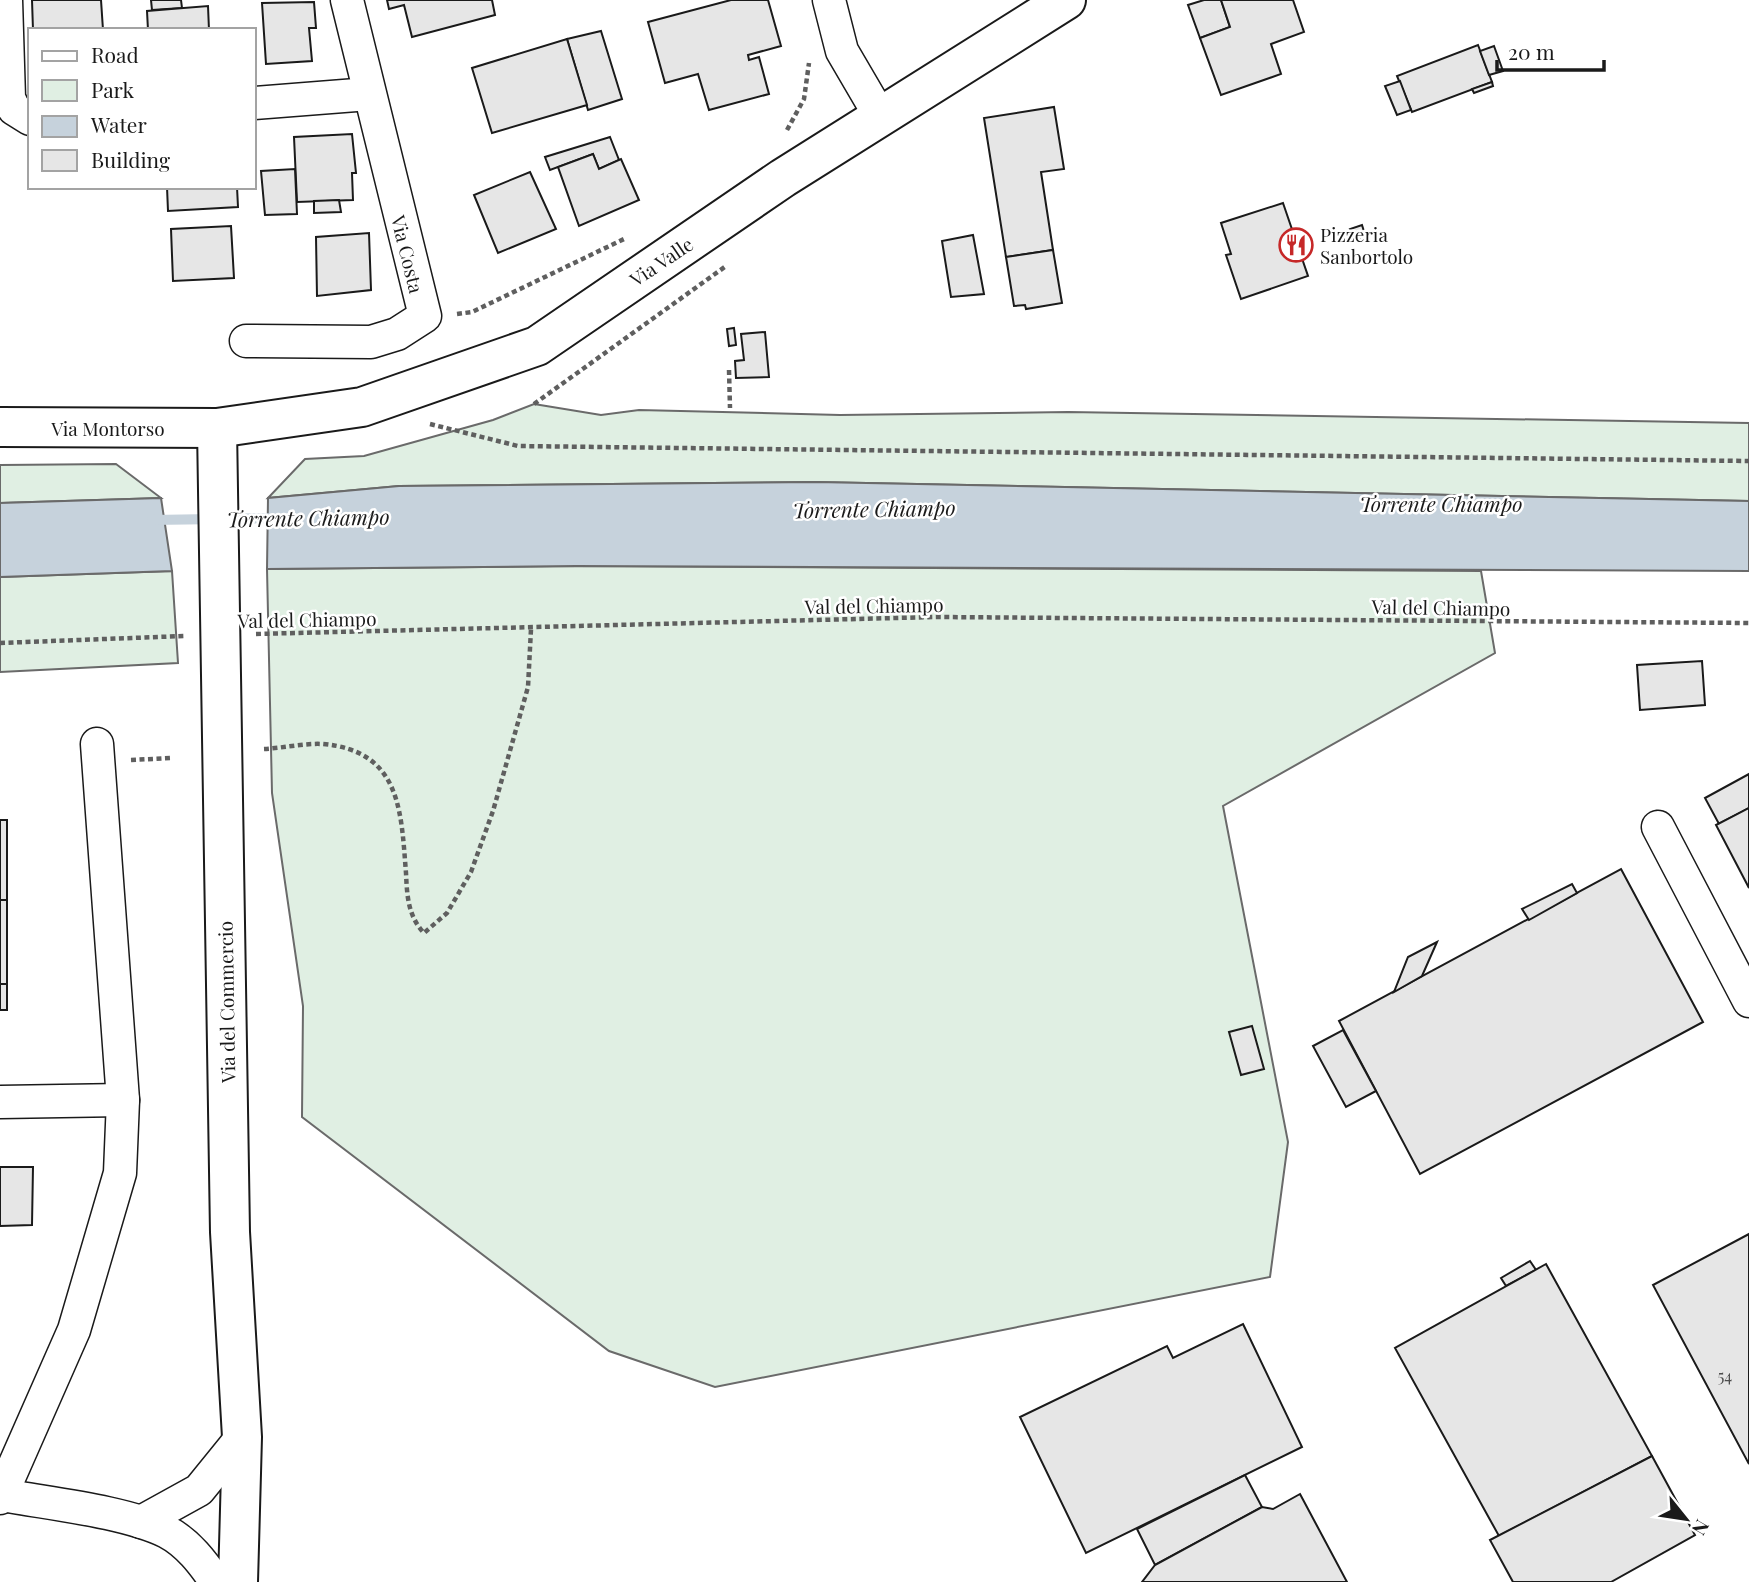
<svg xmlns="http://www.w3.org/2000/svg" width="1749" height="1582" font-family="'Playfair Display',serif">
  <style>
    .green { fill: #e0efe3; stroke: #6a6a6a; stroke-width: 2 }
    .water { fill: #c6d2dc; stroke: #6a6a6a; stroke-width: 2 }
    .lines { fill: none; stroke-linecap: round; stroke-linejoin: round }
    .stream { stroke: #c6d2dc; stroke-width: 10 }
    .building { fill: #e6e6e6; stroke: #1a1a1a; stroke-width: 2 }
    .minor-casing { stroke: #1a1a1a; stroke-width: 35 }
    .secondary-casing { stroke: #1a1a1a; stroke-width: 42 }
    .path { stroke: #5f5f5f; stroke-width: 4.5; stroke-dasharray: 5 3.5; stroke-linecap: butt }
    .minor { stroke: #fff; stroke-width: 32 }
    .secondary { stroke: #fff; stroke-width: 38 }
    .labels { text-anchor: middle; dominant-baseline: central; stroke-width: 5; stroke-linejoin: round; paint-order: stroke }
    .number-label { font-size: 16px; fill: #4d4d4d }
    .poi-label { font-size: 19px; fill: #1a1a1a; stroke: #fff; text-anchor: start }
    .street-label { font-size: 19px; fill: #1a1a1a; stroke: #fff }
    .water-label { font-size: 21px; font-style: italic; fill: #1a1a1a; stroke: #fff }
  </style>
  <rect width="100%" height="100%" fill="#fff"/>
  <g class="green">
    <path d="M534,404l67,11 38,-5 201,5 228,-3 681,11v78l-933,-19 -417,4 -131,12 37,-39 59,-3 129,-36z"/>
    <path d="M116,464l45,34 -161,5v-38z"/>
    <path d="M576,566l905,5 14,82 -272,153 65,336 -18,135 -555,110 -106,-36 -307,-234 1,-111 -31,-213 -5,-224z"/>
    <path d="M172,571l6,92 -178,9v-95z"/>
  </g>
  <g class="water">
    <path d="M816,482l933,19v70l-1173,-5 -309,3 1,-71 131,-12z"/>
    <path d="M161,498l11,73 -172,6v-74z"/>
  </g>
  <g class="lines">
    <path class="stream" d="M152,520l128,-2"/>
  </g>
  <g class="building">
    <path d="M32,0h69l2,30h-70z"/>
    <path d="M151,0h30l1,8 -30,2z"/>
    <path d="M387,0h105l3,15 -83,22 -8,-32 -15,4z"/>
    <path d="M731,0h37l13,46 -33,9 1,5 10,-3 10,37 -60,16 -11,-36 -33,9 -17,-61z"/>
    <path d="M1204,0h17l9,27 -30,11 -12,-33z"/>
    <path d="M1221,0h72l11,32 -33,12 10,30 -60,21 -21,-57 30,-11z"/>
    <path d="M314,2l2,26h-7l3,33 -46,3 -4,-61z"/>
    <path d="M208,6l1,24h-61l-1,-19z"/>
    <path d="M601,31l21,68 -34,11 -21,-71z"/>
    <path d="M567,39l20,66 -95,28 -20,-65z"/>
    <path d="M1478,45l14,37 -80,30 -15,-36z"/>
    <path d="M1494,46l9,25 -14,4 -9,-24z"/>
    <path d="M1400,81l11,29 -14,5 -12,-29z"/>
    <path d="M1492,82l1,4 -19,7 -2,-4z"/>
    <path d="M1054,107l10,62 -23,3 12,78 -47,7 -22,-139z"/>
    <path d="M352,134l4,39h-4l1,27 -56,2 -3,-65z"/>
    <path d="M610,137l9,23 -20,9 -6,-15 -43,16 -5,-13z"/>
    <path d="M593,154l6,15 22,-10 18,41 -60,26 -21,-59z"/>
    <path d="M295,169l2,45 -32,1 -4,-44z"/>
    <path d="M530,172l26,57 -58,24 -24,-58z"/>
    <path d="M167,187h70l1,20 -70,4z"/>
    <path d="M339,200l2,12 -27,1v-12z"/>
    <path d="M1283,203l25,73 -67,23 -15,-44 5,-1 -10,-31z"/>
    <path d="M1362,225l4,13 -11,2 -5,-11z"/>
    <path d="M231,226l3,52 -61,3 -2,-52z"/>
    <path d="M369,233l2,57 -54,6 -1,-59z"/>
    <path d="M973,235l11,59 -33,3 -9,-56z"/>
    <path d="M1053,250l9,53 -36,6 -1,-4 -11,1 -8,-49z"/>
    <path d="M734,328l2,17 -7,1 -2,-17z"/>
    <path d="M765,332l4,45 -33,1 -1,-17 9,-1 -3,-26z"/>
    <path d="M1702,661l3,44 -65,5 -3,-45z"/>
    <path d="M1749,774v34l-30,16 -14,-26z"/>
    <path d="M1749,808v80l-33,-63z"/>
    <rect x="0" y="820" width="7" height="80"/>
    <path d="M1621,869l82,153 -283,152 -81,-153z"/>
    <path d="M1572,884l5,9 -48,27 -7,-11z"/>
    <rect x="0" y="900" width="7" height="84"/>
    <path d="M1437,942l-15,34 -28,16 14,-35z"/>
    <rect x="0" y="984" width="7" height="26"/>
    <path d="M1252,1026l12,43 -23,6 -12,-43z"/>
    <path d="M1343,1030l33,61 -30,16 -33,-61z"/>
    <path d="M0,1167h33l-1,58 -32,1z"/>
    <path d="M1749,1234v230l-96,-179z"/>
    <path d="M1530,1261l6,9 -30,16 -5,-8z"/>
    <path d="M1546,1264l106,192 -153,80 -104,-188z"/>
    <path d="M1243,1324l59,123 -216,106 -66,-136 147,-71 6,12z"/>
    <path d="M1652,1456l43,79 -84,47h-98l-23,-42z"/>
    <path d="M1245,1475l17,32 -107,58 -18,-36z"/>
    <path d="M1300,1494l47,88h-205l13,-17 107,-58 11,2z"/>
  </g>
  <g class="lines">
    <defs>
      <g id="minor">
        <path d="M6,0l3,98 5,11 16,10"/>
        <path d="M829,0l13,51 38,65"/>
        <path d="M254,103l115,-9"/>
        <path d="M246,341l125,1 26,-8 28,-18 -78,-316"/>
        <path d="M1658,827l91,174"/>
        <path d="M0,1102l123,-2"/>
        <path d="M3,1495c48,9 120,16 164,37 21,11 36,31 49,50"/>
        <path d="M0,1498l74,-168 46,-157 3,-73 -26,-356"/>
        <path d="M141,1522l58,-32 43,-53"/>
      </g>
      <g id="secondary">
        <path d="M0,427l217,1 145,-21 175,-61 246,-168 283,-178"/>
        <path d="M217,428l13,804 12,205 -4,145"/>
      </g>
    </defs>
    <use href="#minor" class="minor-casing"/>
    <use href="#secondary" class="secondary-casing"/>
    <g class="path">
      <path d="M787,130l17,-31 5,-36"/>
      <path d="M457,314l15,-2 152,-73"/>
      <path d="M729,370l1,38"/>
      <path d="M534,404l192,-138"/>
      <path d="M430,424l88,22 1231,15"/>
      <path d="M256,634l680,-17 813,6"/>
      <path d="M0,643l184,-7"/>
      <path d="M264,749c19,-1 40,-6 59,-5 78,7 78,67 83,129 1,23 2,43 18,60l23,-20 24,-41 22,-61 35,-124 3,-58"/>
      <path d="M131,760l41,-2"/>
    </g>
    <use href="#minor" class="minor"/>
    <use href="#secondary" class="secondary"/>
  </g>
  <defs>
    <symbol id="restaurant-ring" viewBox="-11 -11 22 22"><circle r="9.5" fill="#fff" stroke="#c62828" stroke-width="1.5"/><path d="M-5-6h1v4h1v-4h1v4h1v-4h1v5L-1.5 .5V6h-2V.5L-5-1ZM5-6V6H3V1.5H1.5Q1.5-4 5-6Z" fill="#c62828"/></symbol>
  </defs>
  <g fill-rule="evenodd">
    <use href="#restaurant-ring" x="1277" y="226" width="38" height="38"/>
  </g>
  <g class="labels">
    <g class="number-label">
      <text x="1725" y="1375">54</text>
    </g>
    <g class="poi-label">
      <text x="1320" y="234">Pizzeria<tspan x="1320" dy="22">Sanbortolo</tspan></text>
    </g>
    <g class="street-label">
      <text transform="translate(408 254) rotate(76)">Via Costa</text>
      <text transform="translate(661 261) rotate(-34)">Via Valle</text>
      <text x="108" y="428">Via Montorso</text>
      <text transform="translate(874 605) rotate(-1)">Val del Chiampo</text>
      <text transform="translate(1441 607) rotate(1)">Val del Chiampo</text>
      <text transform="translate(307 619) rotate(-1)">Val del Chiampo</text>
      <text transform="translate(226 1002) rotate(-91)">Via del Commercio</text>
    </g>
    <g class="water-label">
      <text x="1441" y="503">Torrente Chiampo</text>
      <text transform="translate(874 508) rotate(-1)">Torrente Chiampo</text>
      <text transform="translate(308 517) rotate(-1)">Torrente Chiampo</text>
    </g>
  </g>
  <rect x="28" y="28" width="228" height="161" fill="#ffffff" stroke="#a3a3a3" stroke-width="2"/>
  <rect x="42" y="51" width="35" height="10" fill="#ffffff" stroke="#a3a3a3" stroke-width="2"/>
  <text x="91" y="63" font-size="21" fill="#1a1a1a">Road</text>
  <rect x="42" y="80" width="35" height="21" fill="#e0efe3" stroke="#a3a3a3" stroke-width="2"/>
  <text x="91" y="98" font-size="21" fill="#1a1a1a">Park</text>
  <rect x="42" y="116" width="35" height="21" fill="#c6d2dc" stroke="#a3a3a3" stroke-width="2"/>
  <text x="91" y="133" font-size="21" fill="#1a1a1a">Water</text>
  <rect x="42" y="150" width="35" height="21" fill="#e6e6e6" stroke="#a3a3a3" stroke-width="2"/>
  <text x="91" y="168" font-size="21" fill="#1a1a1a">Building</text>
  <g transform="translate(1686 1519) rotate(120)" stroke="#ffffff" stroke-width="5" paint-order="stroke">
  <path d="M0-5L12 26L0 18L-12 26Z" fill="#1a1a1a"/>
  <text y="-10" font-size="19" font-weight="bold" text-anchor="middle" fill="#1a1a1a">N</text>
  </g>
  <path d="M1497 60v10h107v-10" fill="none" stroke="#1a1a1a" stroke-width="3.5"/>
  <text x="1508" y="60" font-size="21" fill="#1a1a1a" stroke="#ffffff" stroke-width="5" paint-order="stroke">20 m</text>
</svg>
